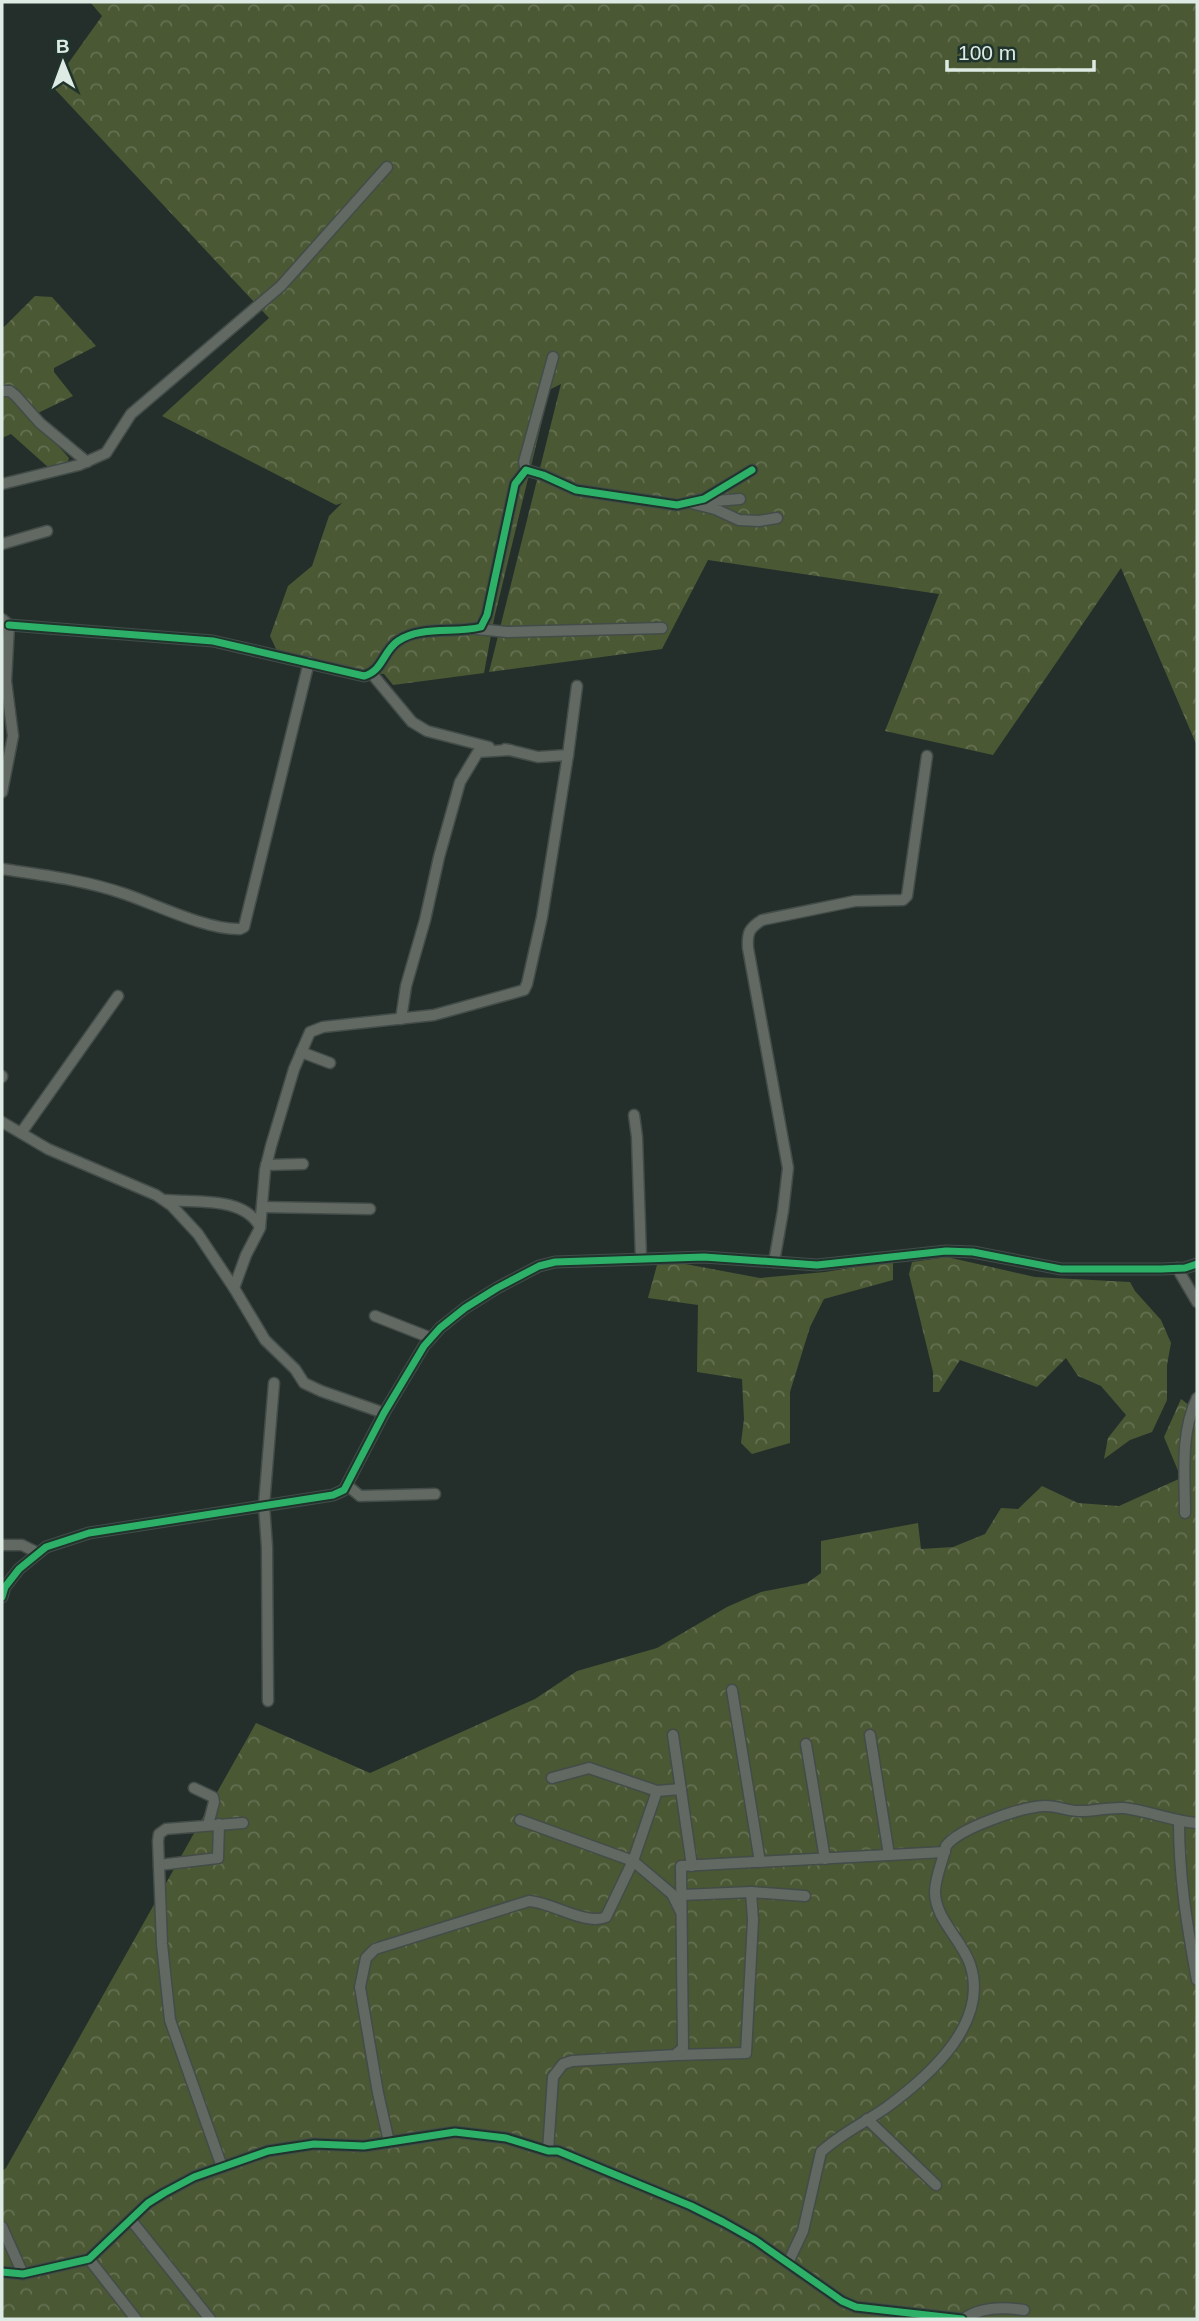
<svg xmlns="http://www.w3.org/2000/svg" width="1199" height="2321" font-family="Helvetica,sans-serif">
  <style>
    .forest { fill: url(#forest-crowns) }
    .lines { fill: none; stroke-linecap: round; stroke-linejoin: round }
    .street-casing { stroke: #434c48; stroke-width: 13 }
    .street { stroke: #626963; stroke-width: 10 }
    .cycleway-casing { stroke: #1f342c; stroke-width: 11 }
    .cycleway { stroke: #2db169; stroke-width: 7 }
  </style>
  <defs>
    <pattern id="forest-crowns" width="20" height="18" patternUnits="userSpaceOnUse" patternTransform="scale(1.75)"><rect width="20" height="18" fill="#4b5834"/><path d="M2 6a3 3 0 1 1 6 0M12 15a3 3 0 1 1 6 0" fill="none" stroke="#647051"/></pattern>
  </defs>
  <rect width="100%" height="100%" fill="#242f2b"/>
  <g class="forest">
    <path d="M90,2h1107v744l-76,-178 -128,187 -108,-24 54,-137 -231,-34 -46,89 -173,23 72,-288 -16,8 3,4 -54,223 -10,54 -91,12 -9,-11 -21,-2 -86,-21 -7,-15 18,-50 24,-20 17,-50 13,-13 -6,2 -174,-89 107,-98 -217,-232 50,-70z"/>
    <path d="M35,296l17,1 44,49 -42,22v4l19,24 -35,17 -2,8 33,37 -2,6 -18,4 -38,-34 -9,4v-112l2,1z"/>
    <path d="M947,1257l88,20 95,5 5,9 26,29 10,23 -4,22v35l-15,32 -22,8 -26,19 4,-21 18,-23 -25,-29 -23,-10 -12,-18 -29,29 -77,-27 -21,32h-6v-20l-24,-98 3,-12z"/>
    <path d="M893,1261v19l-69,19 -14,28 -20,65v51l-38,11 -11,-11 3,-24 -2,-40 -45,-7 1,-67 -50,-7 9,-33 23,-2 80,15 65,-6z"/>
    <path d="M1181,1399l16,12v908h-1195v-148l4,-3 250,-445 114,50 165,-74 42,-28 80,-23 70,-41 34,-15 46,-9 14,-10v-32l97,-18 3,26 32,-2 32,-13 16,-26 17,1 24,-23 36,17 41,3 62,-28 -17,-41z"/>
  </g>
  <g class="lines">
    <defs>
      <g id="street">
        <path d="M2,391h8l6,5 24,27 47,39"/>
        <path d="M526,470l-2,-8 29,-105"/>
        <path d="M2,484l77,-19 27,-12 25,-39 150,-128 106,-119"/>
        <path d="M740,499l-49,4 24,6 24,11 20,1 18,-3"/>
        <path d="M2,544l45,-13"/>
        <path d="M2,619l7,6 -3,56 7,55 -11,56"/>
        <path d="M9,625l204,16 151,35c19,-5 19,-25 34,-35 23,-16 58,-7 83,-14l6,-12 28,-131 11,-14 17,5 33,15 101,15 27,-6 48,-29"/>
        <path d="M477,629l30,3 155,-4"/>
        <path d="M372,674l40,48 15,9 62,16"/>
        <path d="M505,749l33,8 30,-2 9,-69"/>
        <path d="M2,869c41,6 83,11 123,25 32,11 82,36 115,35l4,-2 65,-265"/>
        <path d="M401,1019l5,-33 19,-66 14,-63 21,-75 18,-30 32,-2"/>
        <path d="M301,1052l29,11"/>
        <path d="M2,1076v1"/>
        <path d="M634,1115l3,22 4,121"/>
        <path d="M2,1122l46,27 108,46 16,11 26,28 36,54 31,52 30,29 9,14 17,8 63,22"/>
        <path d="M21,1133l97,-137"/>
        <path d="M266,1165l37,-1"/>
        <path d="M166,1200c30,3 78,-4 94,27"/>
        <path d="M262,1207l108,2"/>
        <path d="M774,1262l9,-51 5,-43 -40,-220c-1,-15 1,-20 14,-28l93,-19 48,-1 4,-4 20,-140"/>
        <path d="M1177,1268l20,34"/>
        <path d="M234,1288l12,-33 14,-27 5,-58 6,-24 23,-77 16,-37 13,-5 111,-12 90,-25 3,-6 15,-67 26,-162"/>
        <path d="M375,1316l56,22"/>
        <path d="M347,1485l13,11 75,-2"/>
        <path d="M1185,1513c0,-39 -5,-79 12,-115"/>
        <path d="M2,1545h20l16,8"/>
        <path d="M2,1597l3,-10 14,-18 27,-22 43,-14 244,-38 11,-5 40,-77 40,-67 16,-18 25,-20 32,-20 42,-22 16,-4 149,-5 113,8 129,-14 27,1 88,17h100l24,-1 12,-4"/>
        <path d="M732,1690l28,172"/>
        <path d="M268,1701l-1,-154 -3,-42 10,-122"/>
        <path d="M673,1735l19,131"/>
        <path d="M870,1735l19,120"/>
        <path d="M806,1744l19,115"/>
        <path d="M552,1778l37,-10 68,23"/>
        <path d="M194,1788l19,9 1,5 -6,23"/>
        <path d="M520,1820l113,41 39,33 9,18"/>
        <path d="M1179,1822c0,55 8,104 18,158"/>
        <path d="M159,1865l59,-7 1,-34"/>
        <path d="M682,1895l69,-3 54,4"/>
        <path d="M676,2055l70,-2 7,-133 -2,-28"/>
        <path d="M867,2119l69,66"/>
        <path d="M389,2142l-11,-49 -18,-106 6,-29 9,-9 154,-48c22,1 57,25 77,16l27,-56 24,-70 24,-2"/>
        <path d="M548,2151l5,-74 10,-13 9,-3 103,-6 8,-7 -2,-182 264,-14"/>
        <path d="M222,2167l-52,-147 -8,-76 -4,-103 1,-7 7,-5 77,-6"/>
        <path d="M131,2220l79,99"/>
        <path d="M2,2227l21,47"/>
        <path d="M89,2259l47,60"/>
        <path d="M788,2263l15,-32 18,-79c19,-18 45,-30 66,-45 42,-31 103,-84 83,-143 -8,-24 -35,-45 -35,-72 0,-15 8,-31 11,-46 13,-18 76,-39 98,-40 13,-1 24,6 37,5 14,0 28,-4 43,-3 25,3 48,13 73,15"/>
        <path d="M2,2272l21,2 66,-15 59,-56 16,-10 30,-16 74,-26 46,-7 50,2 91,-14 51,6 42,13h10l133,55 32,16 32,18 87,61 14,6 106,12"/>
        <path d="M964,2319c16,-12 40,-12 60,-9"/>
      </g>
    </defs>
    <use href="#street" class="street-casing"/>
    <use href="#street" class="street"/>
    <defs>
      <g id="cycleway">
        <path d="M9,625l204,16 151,35c19,-5 19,-25 34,-35 23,-16 58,-7 83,-14l6,-12 28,-131 11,-14 17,5 33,15 101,15 27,-6 48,-29"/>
        <path d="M2,1597l3,-10 14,-18 27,-22 43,-14 244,-38 11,-5 40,-77 40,-67 16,-18 25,-20 32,-20 42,-22 16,-4 149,-5 113,8 129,-14 27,1 88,17h100l24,-1 12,-4"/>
        <path d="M2,2272l21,2 66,-15 59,-56 16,-10 30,-16 74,-26 46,-7 50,2 91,-14 51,6 42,13h10l133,55 32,16 32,18 87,61 14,6 106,12"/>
      </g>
    </defs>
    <use href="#cycleway" class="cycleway-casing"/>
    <use href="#cycleway" class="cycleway"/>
  </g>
  <rect width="1199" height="2321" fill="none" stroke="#deebe5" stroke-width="7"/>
  <g transform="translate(63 63) rotate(359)" stroke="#1f342c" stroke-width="5" paint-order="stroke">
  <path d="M0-5L12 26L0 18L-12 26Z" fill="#deebe5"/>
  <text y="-10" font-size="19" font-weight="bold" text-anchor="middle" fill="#deebe5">B</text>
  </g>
  <path d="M947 60v10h147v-10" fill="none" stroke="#deebe5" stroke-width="3.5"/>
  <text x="958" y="60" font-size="21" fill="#deebe5" stroke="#1f342c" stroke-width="5" paint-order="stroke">100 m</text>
</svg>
